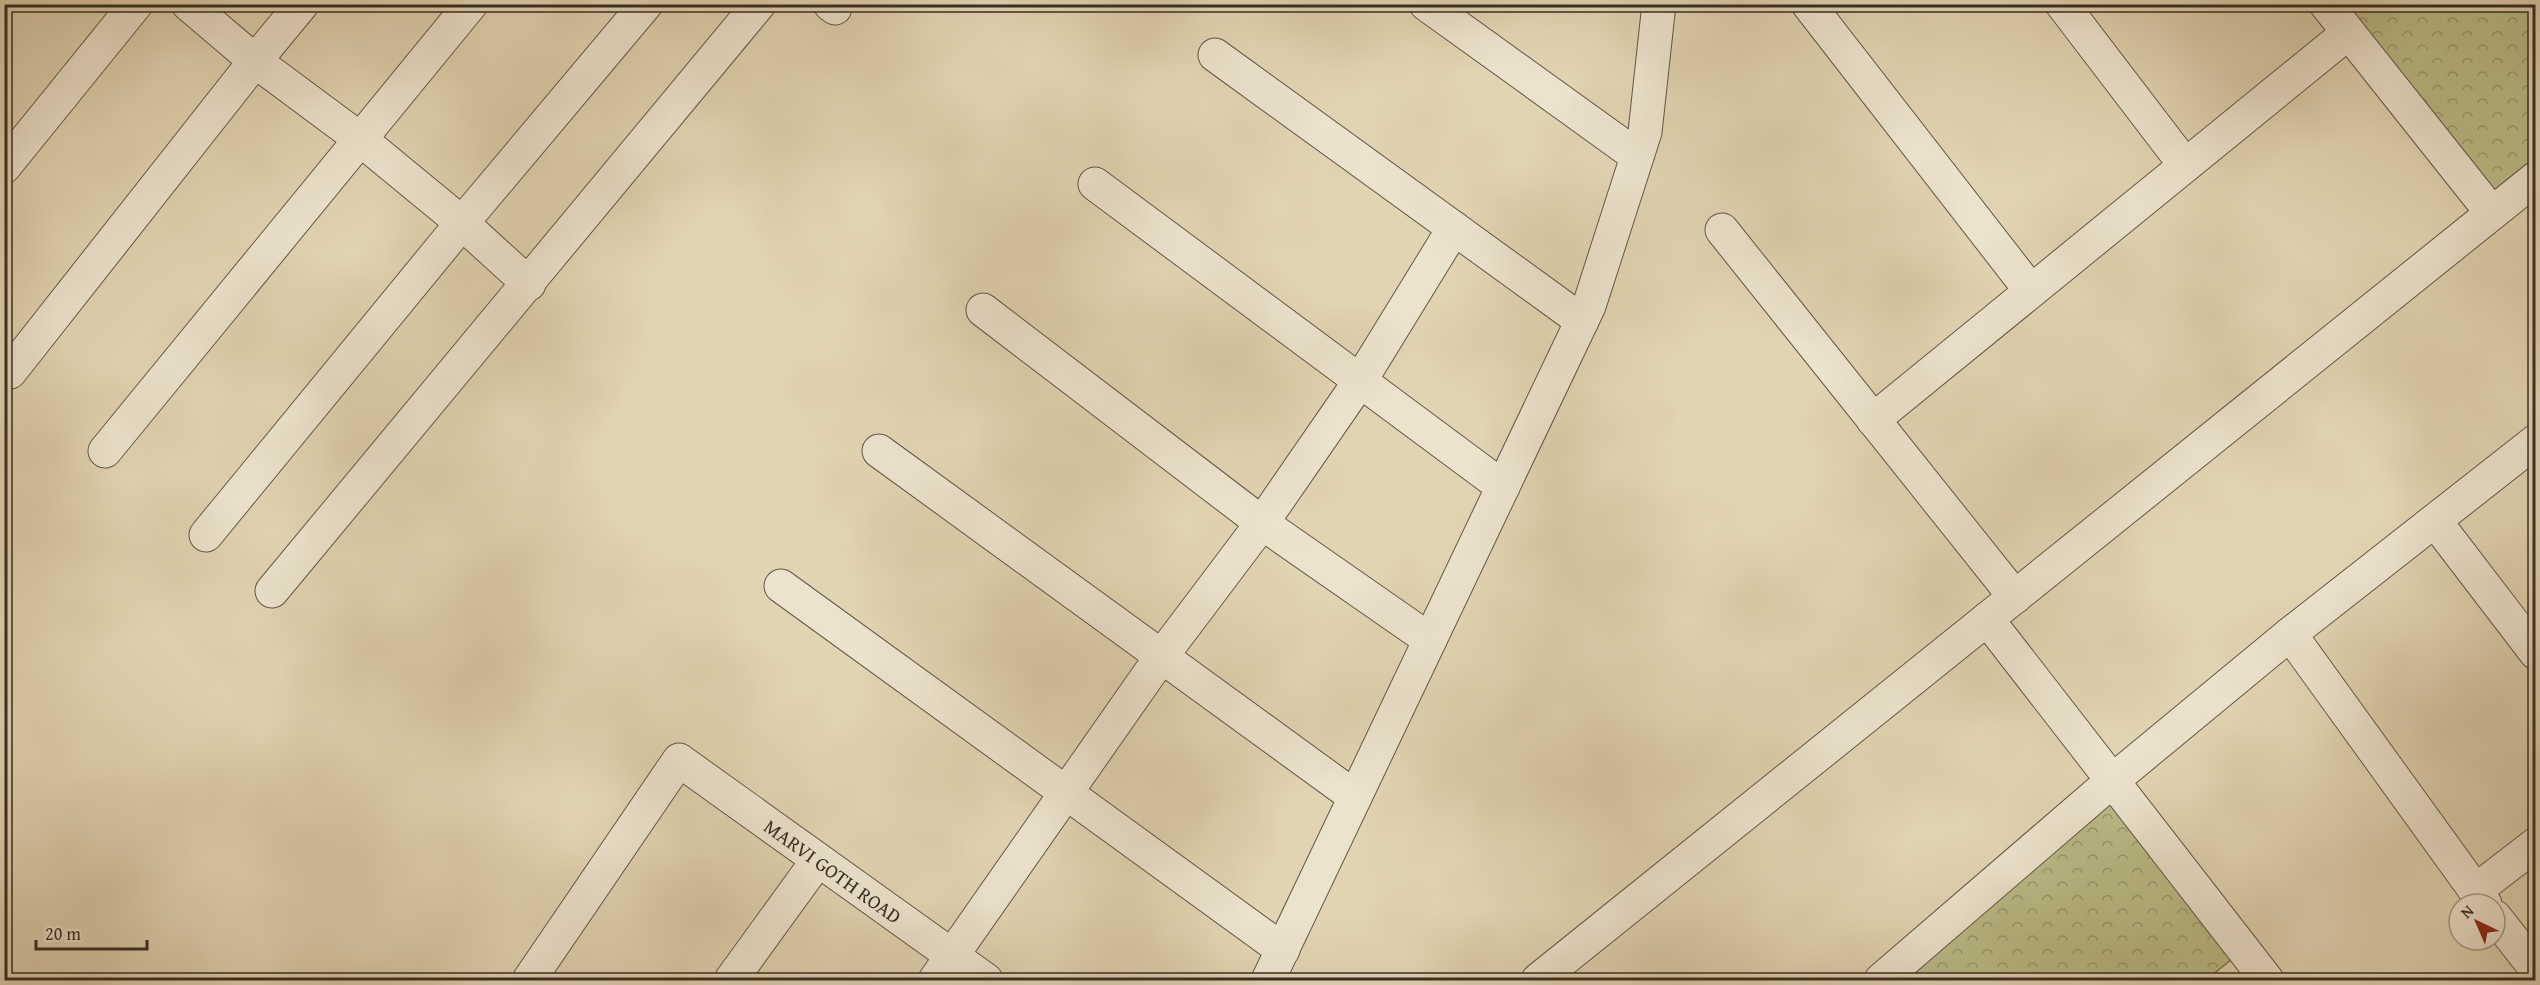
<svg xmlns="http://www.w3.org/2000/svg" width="2540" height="985" font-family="'Gentium Book Plus',serif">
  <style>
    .park { fill: url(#park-crowns); stroke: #787456; stroke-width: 1.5 }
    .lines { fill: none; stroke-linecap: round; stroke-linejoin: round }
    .street-casing { stroke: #625848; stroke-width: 35 }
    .street { stroke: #ece3cd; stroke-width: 33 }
    .labels { text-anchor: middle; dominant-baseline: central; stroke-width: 5; stroke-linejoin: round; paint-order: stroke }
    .street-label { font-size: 20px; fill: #372e25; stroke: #ece3cd }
  </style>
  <defs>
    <pattern id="park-crowns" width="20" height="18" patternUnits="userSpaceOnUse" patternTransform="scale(1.5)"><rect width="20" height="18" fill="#babb87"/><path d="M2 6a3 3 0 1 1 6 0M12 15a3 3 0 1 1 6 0" fill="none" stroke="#98986e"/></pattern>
  </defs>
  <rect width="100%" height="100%" fill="#e1d4b2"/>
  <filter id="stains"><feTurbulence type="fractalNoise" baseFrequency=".00333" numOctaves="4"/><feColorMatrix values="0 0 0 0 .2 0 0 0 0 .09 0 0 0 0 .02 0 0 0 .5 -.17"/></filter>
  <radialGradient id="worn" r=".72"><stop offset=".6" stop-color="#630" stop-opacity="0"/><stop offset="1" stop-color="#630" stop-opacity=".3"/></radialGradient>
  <g class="park">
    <path d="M2326,5h209v173l-43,35z"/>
    <path d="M2112,781l131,169 -37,30h-325z"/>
  </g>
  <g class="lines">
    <defs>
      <g id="street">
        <path d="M188,4l67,57 105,78 102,84 67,61"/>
        <path d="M830,4l5,4"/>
        <path d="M1426,4l211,152"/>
        <path d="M1808,4l223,287"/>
        <path d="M2062,4l123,161"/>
        <path d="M2326,4l166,209"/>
        <path d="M1215,55l367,266"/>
        <path d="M4,167l132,-163"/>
        <path d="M1095,184l408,303"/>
        <path d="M1722,230l293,367"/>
        <path d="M983,310l279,213 168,117"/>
        <path d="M10,372l245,-311 47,-57"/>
        <path d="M1873,420l475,-387"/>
        <path d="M105,451l366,-447"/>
        <path d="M879,451l476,346"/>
        <path d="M2435,521l101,132"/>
        <path d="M206,535l256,-312 184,-219"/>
        <path d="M781,586l502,364"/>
        <path d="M272,591l487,-587"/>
        <path d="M1987,619l280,361"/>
        <path d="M2290,634l195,270"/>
        <path d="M2475,891l61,-47"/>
        <path d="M2495,917l41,52"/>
        <path id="s1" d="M529,980l150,-220 307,220"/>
        <path d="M731,980l87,-120"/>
        <path d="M935,980l226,-323 101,-134 98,-142 94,-153"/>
        <path d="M1268,980l321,-674 56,-174 14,-128"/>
        <path d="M1538,980l998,-802"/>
        <path d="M1881,980l231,-199 178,-147 246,-193"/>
      </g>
    </defs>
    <use href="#street" class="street-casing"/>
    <use href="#street" class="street"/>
  </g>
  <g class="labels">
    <g class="street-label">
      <text stroke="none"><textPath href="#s1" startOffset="456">MARVI GOTH ROAD</textPath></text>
    </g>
  </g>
  <rect width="2540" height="985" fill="none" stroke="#e1d4b2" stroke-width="24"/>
  <rect x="6" y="6" width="2528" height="973" fill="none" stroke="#372e25" stroke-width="3"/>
  <rect x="12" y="12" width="2516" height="961" fill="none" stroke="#372e25" stroke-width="1.5"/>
  <g transform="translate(2477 922) rotate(316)"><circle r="28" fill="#ece3cd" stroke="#a49b8a" stroke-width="1.5"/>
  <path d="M0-4.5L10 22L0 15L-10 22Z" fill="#8f2418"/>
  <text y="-9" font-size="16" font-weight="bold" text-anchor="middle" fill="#372e25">N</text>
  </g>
  <path d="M36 940v9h111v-9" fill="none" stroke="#372e25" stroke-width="3"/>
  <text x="45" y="940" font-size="18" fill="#372e25" stroke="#ece3cd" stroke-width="4.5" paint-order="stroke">20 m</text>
  <rect width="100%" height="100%" filter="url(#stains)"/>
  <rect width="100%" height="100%" fill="url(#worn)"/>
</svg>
